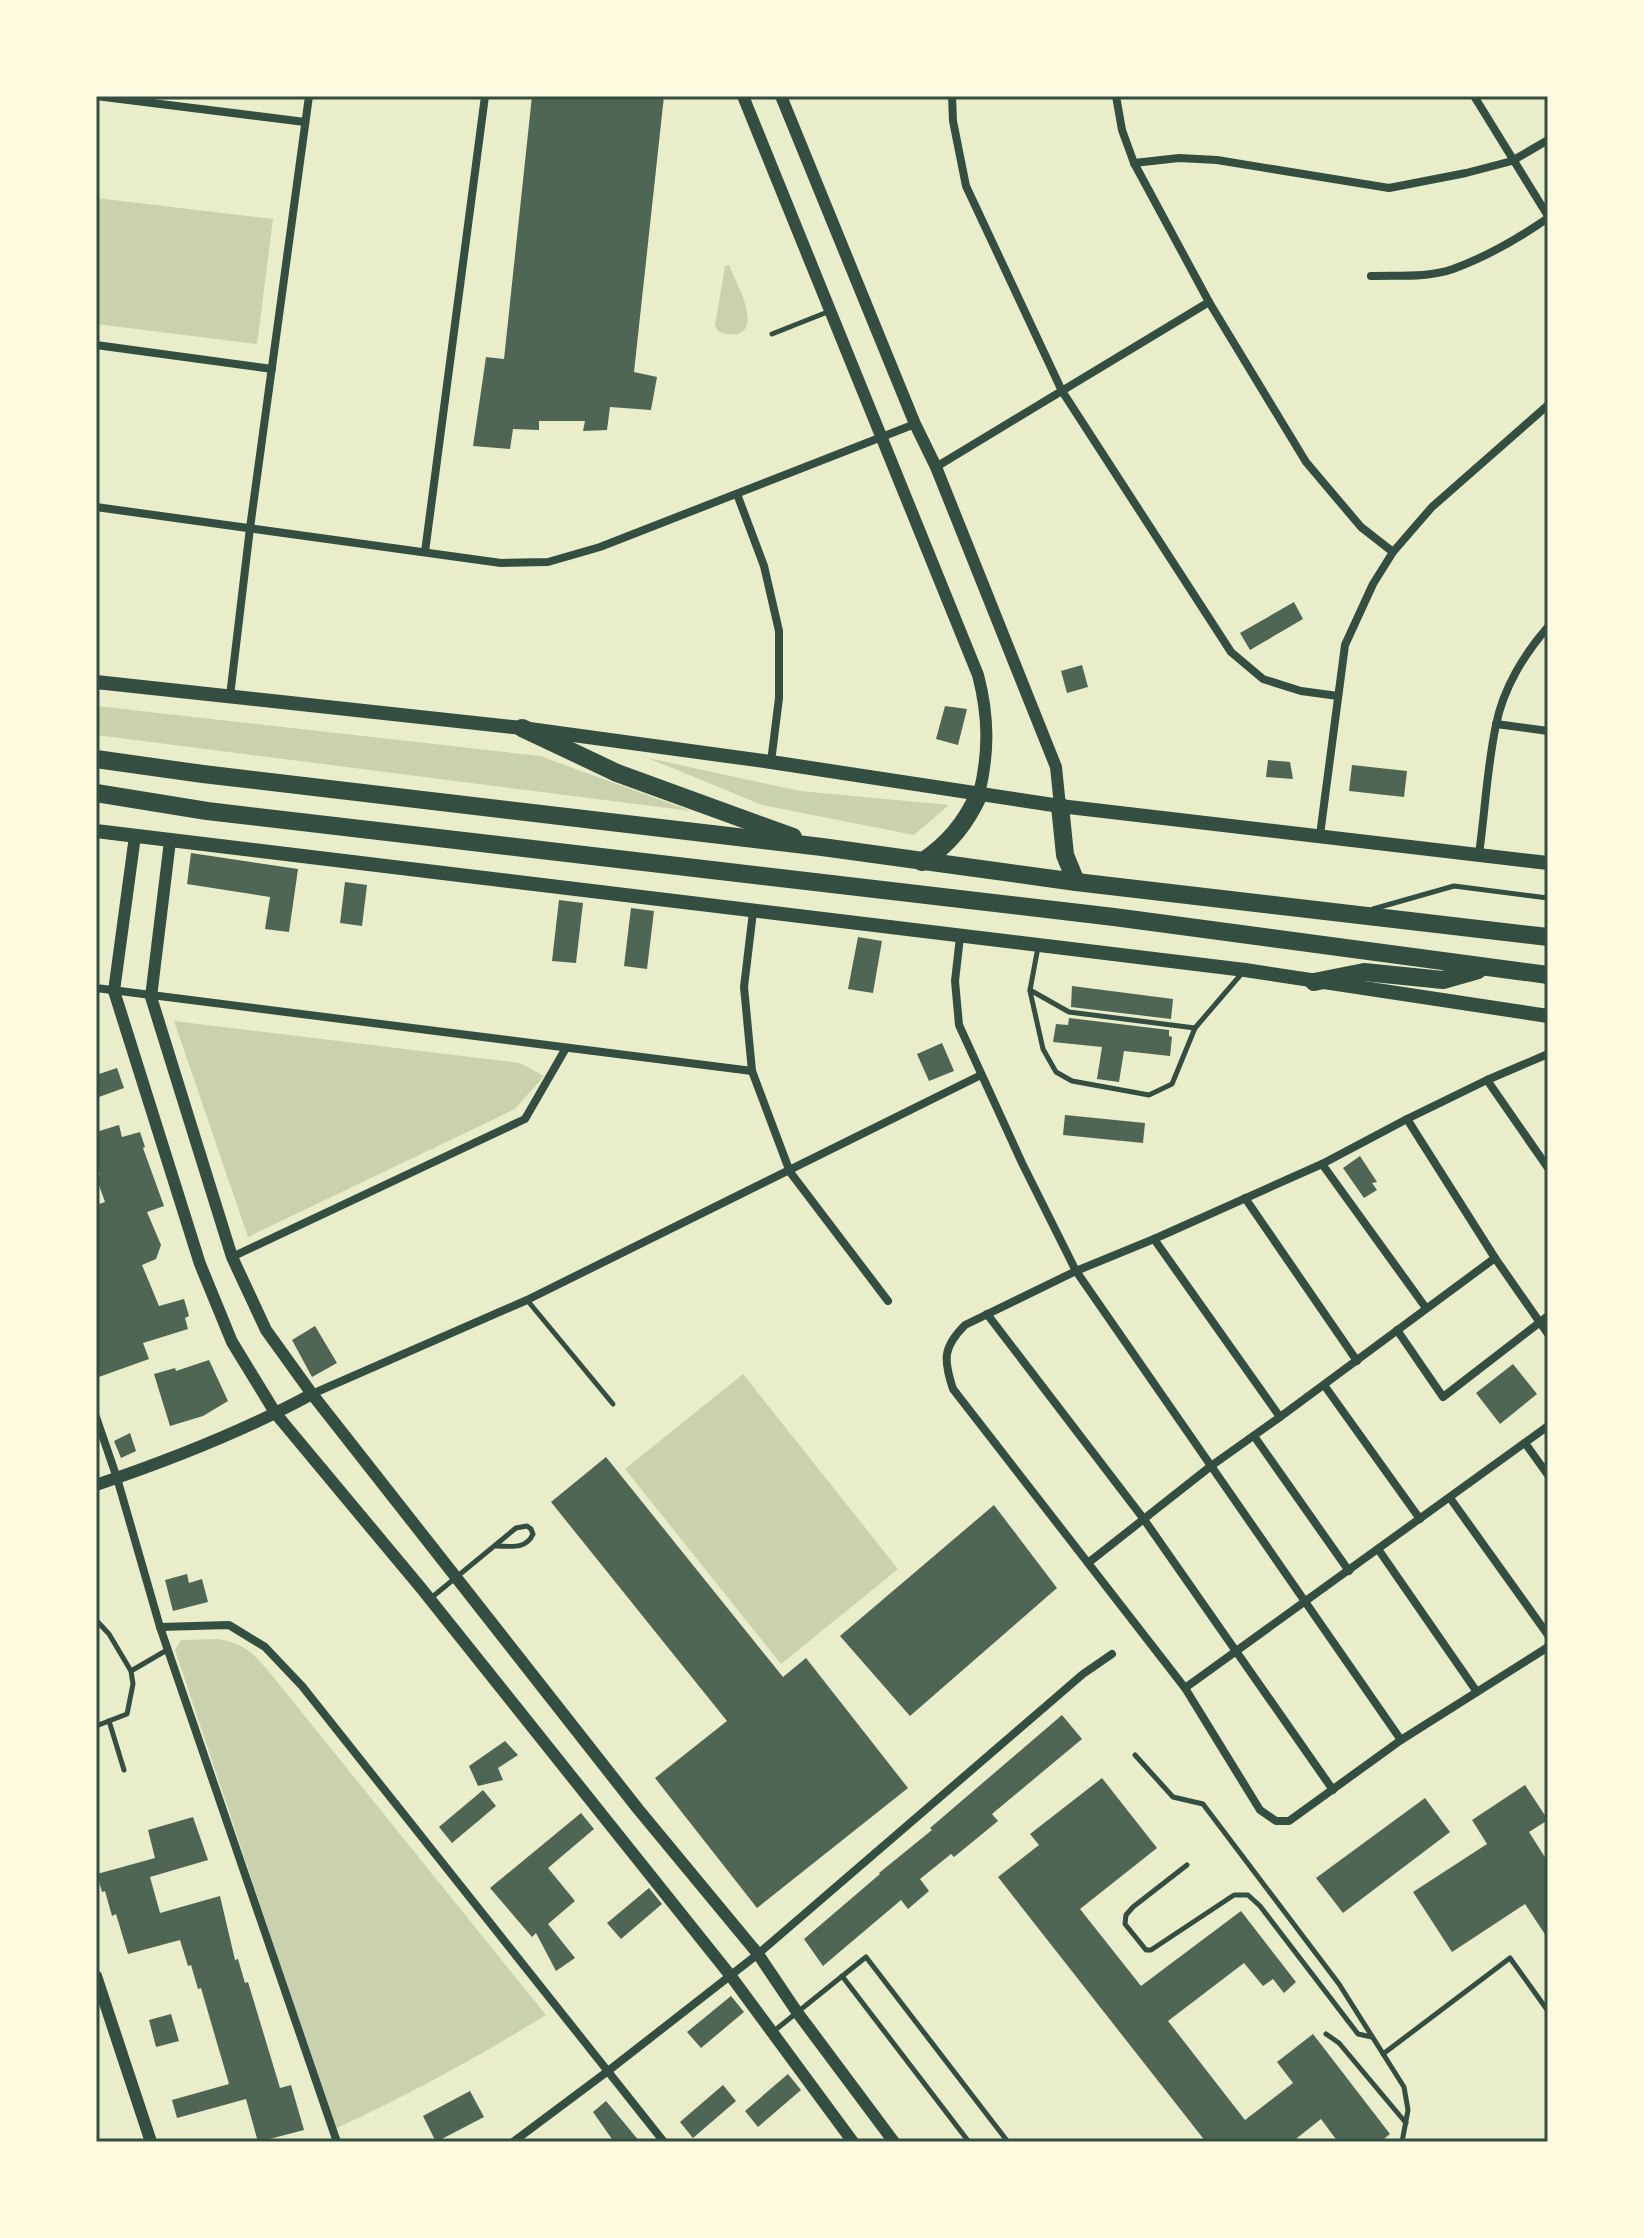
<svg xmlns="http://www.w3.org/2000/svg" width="1644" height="2238" font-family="Arial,sans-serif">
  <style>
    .green { fill: #cad2ad }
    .building { fill: #4f6655 }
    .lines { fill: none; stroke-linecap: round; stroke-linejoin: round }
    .service { stroke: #344e41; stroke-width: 5 }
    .minor { stroke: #344e41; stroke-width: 8 }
    .tertiary { stroke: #344e41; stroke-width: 12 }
    .secondary { stroke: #344e41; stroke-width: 14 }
    .motorway { stroke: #344e41; stroke-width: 18 }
    .neatline { fill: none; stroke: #344e41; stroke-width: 3 }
  </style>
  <rect width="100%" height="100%" fill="#e9edc9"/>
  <g class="green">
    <path d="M96,198l177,21 -16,125 -161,-20z"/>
    <path d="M729,265c6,16 34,63 8,69 -7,1 -13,0 -19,-3l-3,-6 10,-59z"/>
    <path d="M96,706l444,50 151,55 -595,-76z"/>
    <path d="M648,758l152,33 149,14 -35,30 -152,-30z"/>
    <path d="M174,1021l346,42 24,13 -29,33 -267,128z"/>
    <path d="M743,1374l155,195 -117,95 -156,-195z"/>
    <path d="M218,1639c23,4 32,11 48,29l280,347c-68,42 -138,80 -211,114l-160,-479 6,-10z"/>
  </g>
  <g class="building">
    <path d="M532,96h132l-30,276 23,5 -6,33 -41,-3 -3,23 -24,1 2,-10h-46v9l-26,-1 -3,20 -37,-3 13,-89 18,2z"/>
    <path d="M1294,602l9,17 -53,31 -10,-17z"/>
    <path d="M1082,665l6,22 -21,6 -6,-22z"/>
    <path d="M945,706l22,3 -9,36 -22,-6z"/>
    <path d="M1268,760l22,2 3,17 -27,-2z"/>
    <path d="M1352,765l55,6 -3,26 -55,-6z"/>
    <path d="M191,853l107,16 -9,63 -24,-3 5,-32 -83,-13z"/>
    <path d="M345,882l22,3 -5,41 -22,-3z"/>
    <path d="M559,900l24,3 -7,60 -24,-2z"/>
    <path d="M631,908l23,3 -7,58 -23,-3z"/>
    <path d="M858,937l24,4 -9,52 -25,-4z"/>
    <path d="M1072,986l101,13 -2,20 -100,-12z"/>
    <path d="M1069,1018l100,12v6l3,1 -2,19 -46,-5 -5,31 -22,-3 5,-32 -49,-5 3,-18 12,1z"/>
    <path d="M942,1043l12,28 -25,10 -12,-27z"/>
    <path d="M117,1068l7,20 -28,10v-23z"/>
    <path d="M1065,1115l80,8 -2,20 -80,-8z"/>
    <path d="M119,1125l3,12 18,-5 5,15 -2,1 21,58 -17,6 14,33 -5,14 -14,6 17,41 25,-7 5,17 -4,2 3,11 -45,14 6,16 -53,19v-173l9,-3 -9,-25 4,-2 -4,-13v-30z"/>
    <path d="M1360,1156l17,26 -5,1 5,7 -13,8 -21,-30z"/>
    <path d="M315,1326l22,37 -25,14 -20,-37z"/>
    <path d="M209,1360l19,41 -25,15 -33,10 -16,-52 21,-6 1,3z"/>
    <path d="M1513,1364l24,30 -37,30 -24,-31z"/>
    <path d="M130,1433l6,18 -15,7 -7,-17z"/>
    <path d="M606,1457l177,220 23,-19 102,130 -151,120 -102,-130 72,-57 -176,-219z"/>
    <path d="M994,1505l63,83 -147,128 -70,-80z"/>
    <path d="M187,1574l2,9 13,-4 6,23 -35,9 -8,-31z"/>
    <path d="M1062,1715l20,24 -90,75 6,7 -44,36 -3,-3 -31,25 9,12 -21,18 -7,-9 -78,66 -19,-27 76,-65 -1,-1 53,-43 -2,-2z"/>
    <path d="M505,1741l13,14 -20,13 5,12 -25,6 -9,-20z"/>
    <path d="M1102,1778l55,70 -77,61 61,77 100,-75 55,71 -12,11 -11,-14 -10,7 -19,-23 -76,58 77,99 48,-37 -16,-21 36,-28 77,100 -10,8h-42l-17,-23 -29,23h-86l-208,-265 41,-32 -9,-11z"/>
    <path d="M1525,1785l23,35 -19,12 19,30v77l-23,-35 -73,48 -39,-60 74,-48 -15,-24z"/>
    <path d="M483,1790l13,16 -44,37 -13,-16z"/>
    <path d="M1425,1798l25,34 -107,81 -27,-35z"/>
    <path d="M581,1813l13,16 -46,39 27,33 -27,23 27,34 -19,13 -20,-38 -4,4 -42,-49z"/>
    <path d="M193,1817l15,43 -58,17 10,36 60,-17 15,64 3,-1 7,24 3,-1 32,106 11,-3 13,45 -46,12 -12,-43 -69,19 -5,-18 57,-16 -28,-96 -3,1 -7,-24 -3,1 -8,-26 -52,14 -12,-40 -4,2 -7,-25 -3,1 -5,-18 58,-16 -7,-28z"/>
    <path d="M649,1888l13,16 -41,35 -14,-16z"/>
    <path d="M731,1996l13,16 -43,36 -14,-16z"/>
    <path d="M171,2014l8,27 -23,6 -7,-27z"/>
    <path d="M788,2074l13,16 -43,37 -13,-16z"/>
    <path d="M723,2085l13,16 -43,37 -13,-16z"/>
    <path d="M470,2091l14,26 -48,25 -13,-26z"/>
    <path d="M606,2101l34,41h-26l-21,-30z"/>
  </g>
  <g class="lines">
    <g class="service">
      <path d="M772,334l58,-23"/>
      <path d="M1373,909l81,-23 94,12"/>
      <path d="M1038,947l-8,43 39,22 126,16 48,-56"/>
      <path d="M1030,991l13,58 13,23 16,9 77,14 23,-11 23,-56"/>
      <path d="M527,1300l86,104"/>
      <path d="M431,1598l85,-70 11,-2 4,3 2,5c-7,16 -23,12 -37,12"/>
      <path d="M96,1620l13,14 22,37"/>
      <path d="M109,1721l15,49"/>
      <path d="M96,1726l31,-12 6,-30 -2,-13 36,-21"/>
      <path d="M1135,1755l38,42 30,7 136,180 65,103 4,23 -6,32"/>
      <path d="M1187,1865l-54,42 -7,8 -1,9 21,26h5l83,-55h14l12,11 98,128 14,3"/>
      <path d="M842,1976l127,166"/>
      <path d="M774,2031l92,-74 142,185"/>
      <path d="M1326,2034l13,9 67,80"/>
      <path d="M1383,2054l127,-96 38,53"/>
    </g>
    <g class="minor">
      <path d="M96,96l209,26"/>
      <path d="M952,96l1,25 13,65 96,205 169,261 32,27 38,12 37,5"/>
      <path d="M1116,96l6,34 12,33 75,139 97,160 55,65 32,25"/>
      <path d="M1474,96l74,120"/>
      <path d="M1134,163l45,-5 38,2 172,28 77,-15 46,-12 36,-21"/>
      <path d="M1371,276c26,-1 57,2 82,-7 33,-12 66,-31 95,-51"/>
      <path d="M96,345l176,24"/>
      <path d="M936,467l273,-165"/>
      <path d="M737,494l27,72 15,65v67l-8,64"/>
      <path d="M96,507l405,56 47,-1 52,-15 315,-123"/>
      <path d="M425,552l60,-456"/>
      <path d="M230,696l20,-168 59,-432"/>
      <path d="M1496,724l52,7"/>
      <path d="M1320,835l25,-190 28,-61 20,-32 39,-45 116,-102"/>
      <path d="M1479,854c6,-42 8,-87 17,-129 7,-36 28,-71 52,-98"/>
      <path d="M753,912l-9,75 8,84 38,101 98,129"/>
      <path d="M960,937l-5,44 4,44 63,138 54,108 325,469"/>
      <path d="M96,988l656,83"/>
      <path d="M1548,1054l-61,26 -80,39 -85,45 -168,75 -78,32 -111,54c-22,22 -22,34 -12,64l232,299 75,122 16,11h13l112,-81 147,-93"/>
      <path d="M1487,1080l61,88"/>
      <path d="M1407,1119l88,139 53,76"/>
      <path d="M1322,1164l104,144"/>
      <path d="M1245,1198l112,163"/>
      <path d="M1154,1239l126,178"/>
      <path d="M232,1257l293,-138 41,-71"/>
      <path d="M987,1314l156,204 190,272"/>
      <path d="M1397,1330l46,67 105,-81"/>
      <path d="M1324,1385l96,134"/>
      <path d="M312,1394l215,-94 454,-225"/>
      <path d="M96,1417l21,61 43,149 177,515"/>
      <path d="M1254,1436l95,135"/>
      <path d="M1525,1443l23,32"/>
      <path d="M1450,1498l98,137"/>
      <path d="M1378,1549l99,143"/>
      <path d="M1088,1563l123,-97 69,-49 215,-159"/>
      <path d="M160,1627l69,-2 36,22 37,39 362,456"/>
      <path d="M1185,1688l363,-262"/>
      <path d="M513,2142l95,-71 150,-117 325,-280 29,-20"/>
    </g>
    <g class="tertiary">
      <path d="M743,96l235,579c11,42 11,78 1,119"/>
      <path d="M781,96l134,328 21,43 120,300 4,39"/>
      <path d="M135,836l-21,155 86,273 32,78 44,72 145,174 309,387 123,167"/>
      <path d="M170,841l-19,156 81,260 34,73 46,64 326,415 120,145 39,58 97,130"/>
      <path d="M96,1485c71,-24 150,-55 216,-91"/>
      <path d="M96,1976l55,166"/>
    </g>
    <g class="secondary">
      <path d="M96,682l426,46 249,34 289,44 488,57"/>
      <path d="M96,831l1149,139 303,46"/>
    </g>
    <g class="motorway">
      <path d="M522,728l95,45 176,64"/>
      <path d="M96,759l107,15 619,73 254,35 472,55"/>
      <path d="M96,793l111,18 907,106 434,58"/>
      <path d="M1060,806l5,49 11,27"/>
      <path d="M922,862c27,-18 44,-39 57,-68"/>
      <path d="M1314,982l50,-10 79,8 35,-10"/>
    </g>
  </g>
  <rect width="1644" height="2238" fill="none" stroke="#fefae0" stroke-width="196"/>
  <rect x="98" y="98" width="1448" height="2042" class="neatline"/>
</svg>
